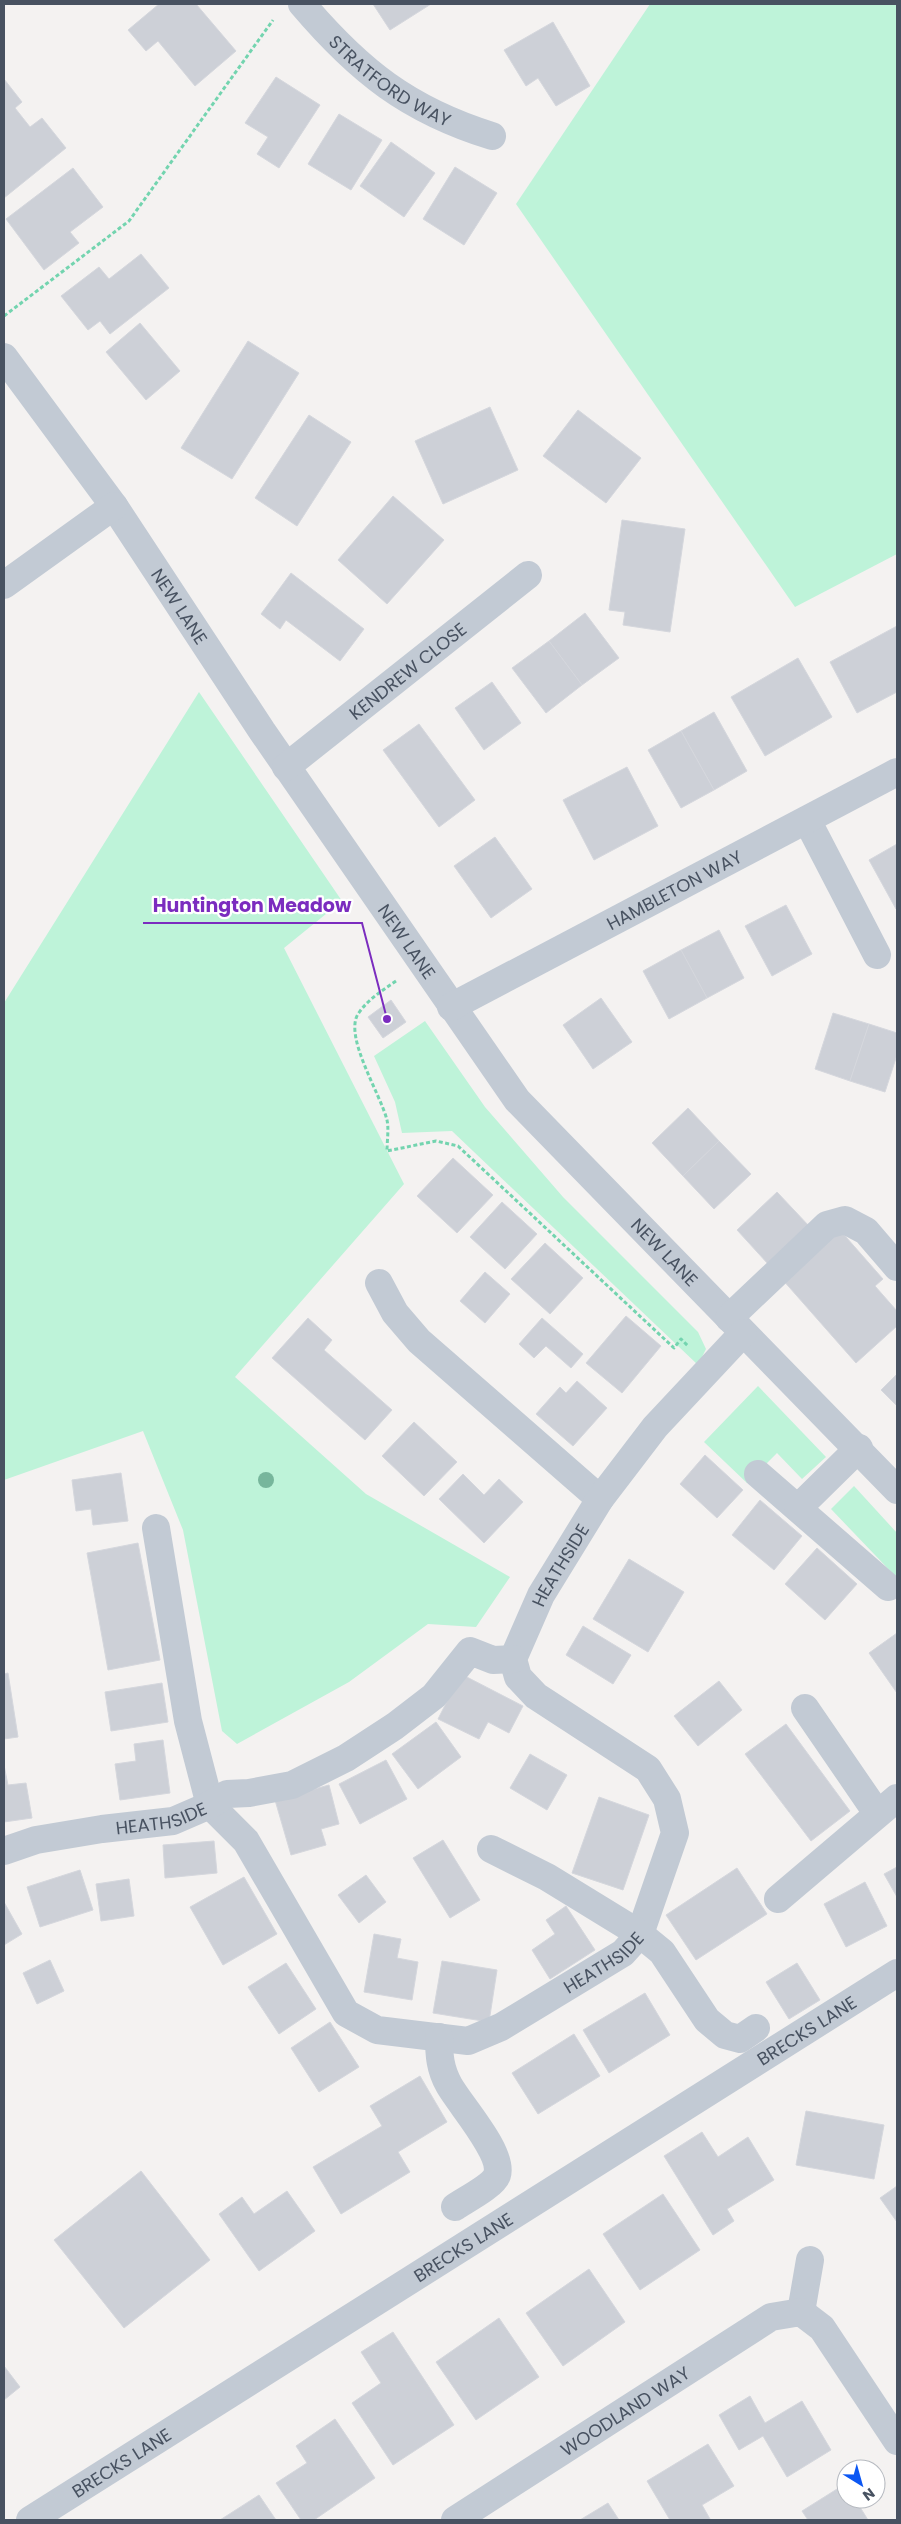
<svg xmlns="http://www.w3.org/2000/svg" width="901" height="2524" font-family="Poppins,sans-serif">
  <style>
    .green { fill: #bef3d9 }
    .building { fill: #cdd0d7; stroke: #d5d7dd }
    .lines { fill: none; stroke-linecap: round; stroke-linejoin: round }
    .path { stroke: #73d4af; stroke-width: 3; stroke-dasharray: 4 2.5; stroke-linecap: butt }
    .minor { stroke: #c2cad4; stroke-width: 28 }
    .tree { fill: #77b69c }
    .labels { text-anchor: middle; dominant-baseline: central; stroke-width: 4.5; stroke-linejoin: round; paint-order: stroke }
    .street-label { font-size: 18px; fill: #485261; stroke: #fff }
    .leader { fill: none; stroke: #7b2cbf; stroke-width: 2 }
    .callout-dot { fill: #7b2cbf; stroke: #fff; stroke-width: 2 }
    .callout-label { font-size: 19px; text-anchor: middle; font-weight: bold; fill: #7b2cbf; stroke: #fff; stroke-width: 4.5; stroke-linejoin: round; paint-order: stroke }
  </style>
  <rect width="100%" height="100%" fill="#f4f2f1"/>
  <g class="green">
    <path d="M650,4h247v550l-102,53 -279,-403z"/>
    <path d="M199,692l143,209 -58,47 120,236 -169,193 131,117 144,83 -34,50 -48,-3 -79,58 -112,62 -15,-13 -39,-201 -40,-99 -139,49v-477z"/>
    <path d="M425,1021l60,86 78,90 135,135 8,17 -8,16 -246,-234 -50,2 -7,-31 -21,-46z"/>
    <path d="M758,1386l68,71 -24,22 -25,-26 -30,30 -43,-41z"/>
    <path d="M854,1486l43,47v45l-66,-69z"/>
  </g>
  <g class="building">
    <path d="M159,4h37l40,47 -41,35 -37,-45 -12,10 -18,-21z"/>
    <path d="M373,4h58l-41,26z"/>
    <path d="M553,22l37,64 -34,20 -18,-28 -12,8 -22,-36z"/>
    <path d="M276,77l44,28 -41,63 -22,-14 11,-17 -23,-14z"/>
    <path d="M4,79l18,23 -7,6 15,19 12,-9 24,30 -62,50z"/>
    <path d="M339,114l43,26 -31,50 -43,-26z"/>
    <path d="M391,142l44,31 -31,44 -44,-31z"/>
    <path d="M455,167l42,26 -33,52 -41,-26z"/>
    <path d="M73,168l30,39 -33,25 9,11 -35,27 -38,-51z"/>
    <path d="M141,254l28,34 -59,46 -10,-13 -12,9 -27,-34 38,-29 10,12z"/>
    <path d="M140,323l40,48 -34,29 -40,-48z"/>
    <path d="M248,341l51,32 -67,106 -51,-31z"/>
    <path d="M490,407l28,63 -75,34 -28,-63z"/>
    <path d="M578,410l63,48 -35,45 -63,-47z"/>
    <path d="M309,415l42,27 -54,84 -42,-28z"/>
    <path d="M393,496l51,44 -57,64 -49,-44z"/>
    <path d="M622,520l63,9 -15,103 -47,-7 2,-13 -16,-2z"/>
    <path d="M291,573l73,56 -24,32 -54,-41 -6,9 -19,-15z"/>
    <path d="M585,613l34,45 -37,27 -33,-44z"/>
    <path d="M897,626v66l-40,21 -27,-51z"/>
    <path d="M549,641l33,44 -36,28 -34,-45z"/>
    <path d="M798,658l34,59 -67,39 -34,-59z"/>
    <path d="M492,682l29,41 -37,27 -29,-42z"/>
    <path d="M714,712l33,59 -33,19 -33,-59z"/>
    <path d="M419,724l56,76 -36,27 -56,-77z"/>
    <path d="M681,731l33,59 -33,18 -33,-58z"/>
    <path d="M627,767l31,59 -64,34 -31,-60z"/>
    <path d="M495,837l37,52 -41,29 -37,-52z"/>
    <path d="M897,844v64l-1,1 -27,-49z"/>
    <path d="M786,905l26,49 -40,22 -27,-50z"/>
    <path d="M719,930l25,48 -37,20 -26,-48z"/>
    <path d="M681,950l26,48 -38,21 -26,-48z"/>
    <path d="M601,998l31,44 -39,27 -30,-44z"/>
    <path d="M391,1000l15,22 -23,16 -15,-21z"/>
    <path d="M833,1013l36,11 -19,57 -35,-12z"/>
    <path d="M869,1024l28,9v22l-12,37 -35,-11z"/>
    <path d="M688,1108l31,33 -36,35 -31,-33z"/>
    <path d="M719,1141l32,33 -37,35 -31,-33z"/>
    <path d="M453,1158l40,37 -36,38 -40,-37z"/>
    <path d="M777,1192l32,34 -41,38 -31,-34z"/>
    <path d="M502,1202l35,32 -32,35 -35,-32z"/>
    <path d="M839,1229l44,50 -8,7 22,25v15l-41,37 -74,-84z"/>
    <path d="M545,1243l38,35 -33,36 -39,-35z"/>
    <path d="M485,1272l25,22 -25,29 -25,-22z"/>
    <path d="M626,1316l35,30 -39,47 -36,-30z"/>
    <path d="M308,1318l24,22 -8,10 68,60 -27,30 -93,-82z"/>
    <path d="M542,1318l41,36 -12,14 -25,-22 -12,12 -15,-14z"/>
    <path d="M897,1374v32l-16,-16z"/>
    <path d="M577,1381l30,27 -34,38 -37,-32 24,-27 6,6z"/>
    <path d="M414,1422l43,40 -33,34 -42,-40z"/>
    <path d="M705,1455l38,35 -26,28 -37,-34z"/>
    <path d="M121,1473l7,48 -35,4 -2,-16 -15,2 -4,-31z"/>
    <path d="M463,1474l21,21 15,-16 24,23 -39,41 -45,-44z"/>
    <path d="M760,1500l42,36 -28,34 -42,-35z"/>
    <path d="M138,1543l22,117 -52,10 -21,-117z"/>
    <path d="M817,1548l40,36 -32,36 -40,-36z"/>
    <path d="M629,1559l55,33 -36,60 -55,-33z"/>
    <path d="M583,1626l48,29 -18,29 -47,-29z"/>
    <path d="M897,1633v60l-28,-40z"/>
    <path d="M8,1673l10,64 -14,2v-65z"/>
    <path d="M461,1674l62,32 -14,27 -21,-11 -9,17 -41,-20z"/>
    <path d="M719,1681l23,29 -44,36 -24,-30z"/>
    <path d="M162,1683l6,39 -57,9 -6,-39z"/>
    <path d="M436,1722l25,35 -43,32 -26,-35z"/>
    <path d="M786,1724l64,87 -39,30 -66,-87z"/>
    <path d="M163,1740l7,53 -50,7 -5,-36 21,-3 -2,-17z"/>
    <path d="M530,1754l37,21 -20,35 -37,-22z"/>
    <path d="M386,1760l21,39 -47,25 -21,-40z"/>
    <path d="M4,1765l4,20 18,-2 6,35 -28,4z"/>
    <path d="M329,1785l10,39 -18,5 5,16 -35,10 -16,-55z"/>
    <path d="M599,1797l50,18 -26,75 -51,-17z"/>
    <path d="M443,1840l37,60 -30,18 -37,-60z"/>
    <path d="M214,1841l3,32 -52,5 -2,-33z"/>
    <path d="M897,1867v30l-13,-23z"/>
    <path d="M737,1868l30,46 -71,46 -30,-45z"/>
    <path d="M80,1870l13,40 -53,17 -13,-40z"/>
    <path d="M366,1875l20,27 -27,21 -21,-28z"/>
    <path d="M244,1877l33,57 -54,31 -33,-58z"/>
    <path d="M129,1879l5,37 -33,5 -5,-37z"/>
    <path d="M865,1882l22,44 -41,21 -22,-43z"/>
    <path d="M4,1902l18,32 -18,11z"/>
    <path d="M566,1906l29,44 -45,29 -18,-29 23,-16 -9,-14z"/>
    <path d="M374,1934l27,5 -4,19 21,4 -6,38 -48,-8z"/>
    <path d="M50,1960l14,31 -27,13 -14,-31z"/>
    <path d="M442,1961l55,9 -8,52 -56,-9z"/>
    <path d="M286,1963l30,46 -37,25 -31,-47z"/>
    <path d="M797,1963l23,37 -31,19 -23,-37z"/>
    <path d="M645,1993l25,42 -61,38 -26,-43z"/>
    <path d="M330,2022l29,45 -40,25 -28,-44z"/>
    <path d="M574,2034l26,42 -62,38 -26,-41z"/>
    <path d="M420,2076l27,46 -49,30 12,20 -69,42 -28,-47 69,-41 -12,-20z"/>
    <path d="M806,2111l78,14 -10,54 -78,-14z"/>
    <path d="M702,2132l16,25 30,-20 26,43 -47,29 7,12 -21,14 -49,-79z"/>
    <path d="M141,2171l69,89 -86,68 -70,-88z"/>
    <path d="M897,2186v36l-17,-24z"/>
    <path d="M287,2191l28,40 -56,40 -40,-57 23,-17 12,17z"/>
    <path d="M663,2194l37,56 -60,40 -37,-56z"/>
    <path d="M589,2269l36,53 -62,44 -37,-53z"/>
    <path d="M499,2318l40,59 -63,43 -40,-58z"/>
    <path d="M393,2332l61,93 -61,40 -41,-62 29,-20 -20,-31z"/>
    <path d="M4,2366l16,21 -16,13z"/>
    <path d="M750,2396l15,27 37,-22 29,49 -44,27 -24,-41 -24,14 -20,-35z"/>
    <path d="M335,2419l40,59 -61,42h-13l-25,-37 31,-20 -11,-17z"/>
    <path d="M708,2444l26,42 -32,19 8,14 -3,1h-37l-23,-39z"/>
    <path d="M845,2484l1,15h9l13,21h-60l-6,-9z"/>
    <path d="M259,2495l17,25h-56z"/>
    <path d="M608,2503l11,17h-39z"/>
  </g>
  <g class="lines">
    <g class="path">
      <path d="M4,316l125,-95 144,-201"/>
      <path d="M396,981c-14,10 -28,18 -38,33 -14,23 22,79 29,106 2,9 0,21 0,31l49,-10 22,5 216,202 7,-9 7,7"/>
    </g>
    <g class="minor">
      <path id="s1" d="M302,4c57,67 106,106 190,132"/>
      <path id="s2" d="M4,357l110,149 148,225 255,369 380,390"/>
      <path d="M4,585l110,-79"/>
      <path id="s3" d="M286,767l242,-192"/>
      <path d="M807,820l70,135"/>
      <path id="s4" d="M451,1007l446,-235"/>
      <path d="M379,1283l16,30 24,28 181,158"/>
      <path d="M729,1318l98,-93 18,-5 21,11 31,36"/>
      <path d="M758,1474l130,113"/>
      <path d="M798,1508l61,-60"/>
      <path d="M156,1528l32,193 22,84"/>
      <path d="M805,1708l72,105"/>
      <path id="s5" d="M210,1805l36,36 100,172 31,17 91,11 33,-14 122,-74 17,-19 35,-101 -8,-34 -19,-30 -112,-73 -18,-19 -5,-18 28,-64 59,-96 55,-72 88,-94"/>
      <path d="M491,1849l56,28 93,57 22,18 45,68 18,15 15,4 16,-11"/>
      <path id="s6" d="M4,1851l32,-11 66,-11 71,-8 37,-16 17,-11 22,-1 43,-8 54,-27 49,-32 39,-30 36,-45 23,9 20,-1"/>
      <path d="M778,1899l119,-101"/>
      <path d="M439,2037c0,18 1,32 10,48 11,20 55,68 48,90 -4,11 -32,25 -42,32"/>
      <path d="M801,2312l9,-52"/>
      <path id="s7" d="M30,2520l867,-547"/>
      <path id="s8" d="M455,2520l316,-203 30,-5 21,16 75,113"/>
    </g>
  </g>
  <circle class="tree" cx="266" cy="1480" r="8"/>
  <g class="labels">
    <g class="street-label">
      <text stroke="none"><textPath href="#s1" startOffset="118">STRATFORD WAY</textPath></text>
      <text stroke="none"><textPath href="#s2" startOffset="305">NEW LANE</textPath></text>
      <text stroke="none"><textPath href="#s3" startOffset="155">KENDREW CLOSE</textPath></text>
      <text stroke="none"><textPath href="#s4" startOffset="252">HAMBLETON WAY</textPath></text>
      <text stroke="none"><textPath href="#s2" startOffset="710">NEW LANE</textPath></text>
      <text stroke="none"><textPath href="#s2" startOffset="1115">NEW LANE</textPath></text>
      <text stroke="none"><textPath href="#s5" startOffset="1042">HEATHSIDE</textPath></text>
      <text stroke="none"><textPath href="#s6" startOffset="161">HEATHSIDE</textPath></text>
      <text stroke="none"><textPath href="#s5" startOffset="534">HEATHSIDE</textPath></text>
      <text stroke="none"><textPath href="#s7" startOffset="918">BRECKS LANE</textPath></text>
      <text stroke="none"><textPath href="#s7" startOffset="512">BRECKS LANE</textPath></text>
      <text stroke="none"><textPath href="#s8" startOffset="202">WOODLAND WAY</textPath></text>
      <text stroke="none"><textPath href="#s7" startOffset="108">BRECKS LANE</textPath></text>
    </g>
  </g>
  <path class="leader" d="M387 1019L362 923H143"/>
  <circle class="callout-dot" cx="387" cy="1019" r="5"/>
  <g class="callout-label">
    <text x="252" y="912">Huntington Meadow</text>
  </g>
  <rect width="901" height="2524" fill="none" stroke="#485261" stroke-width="10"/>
  <g transform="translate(861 2484) rotate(143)"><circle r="24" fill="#ffffff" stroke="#b6bac0"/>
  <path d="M0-4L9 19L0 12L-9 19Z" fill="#0c57f3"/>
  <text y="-8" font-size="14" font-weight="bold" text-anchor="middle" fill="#485261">N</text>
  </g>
</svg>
